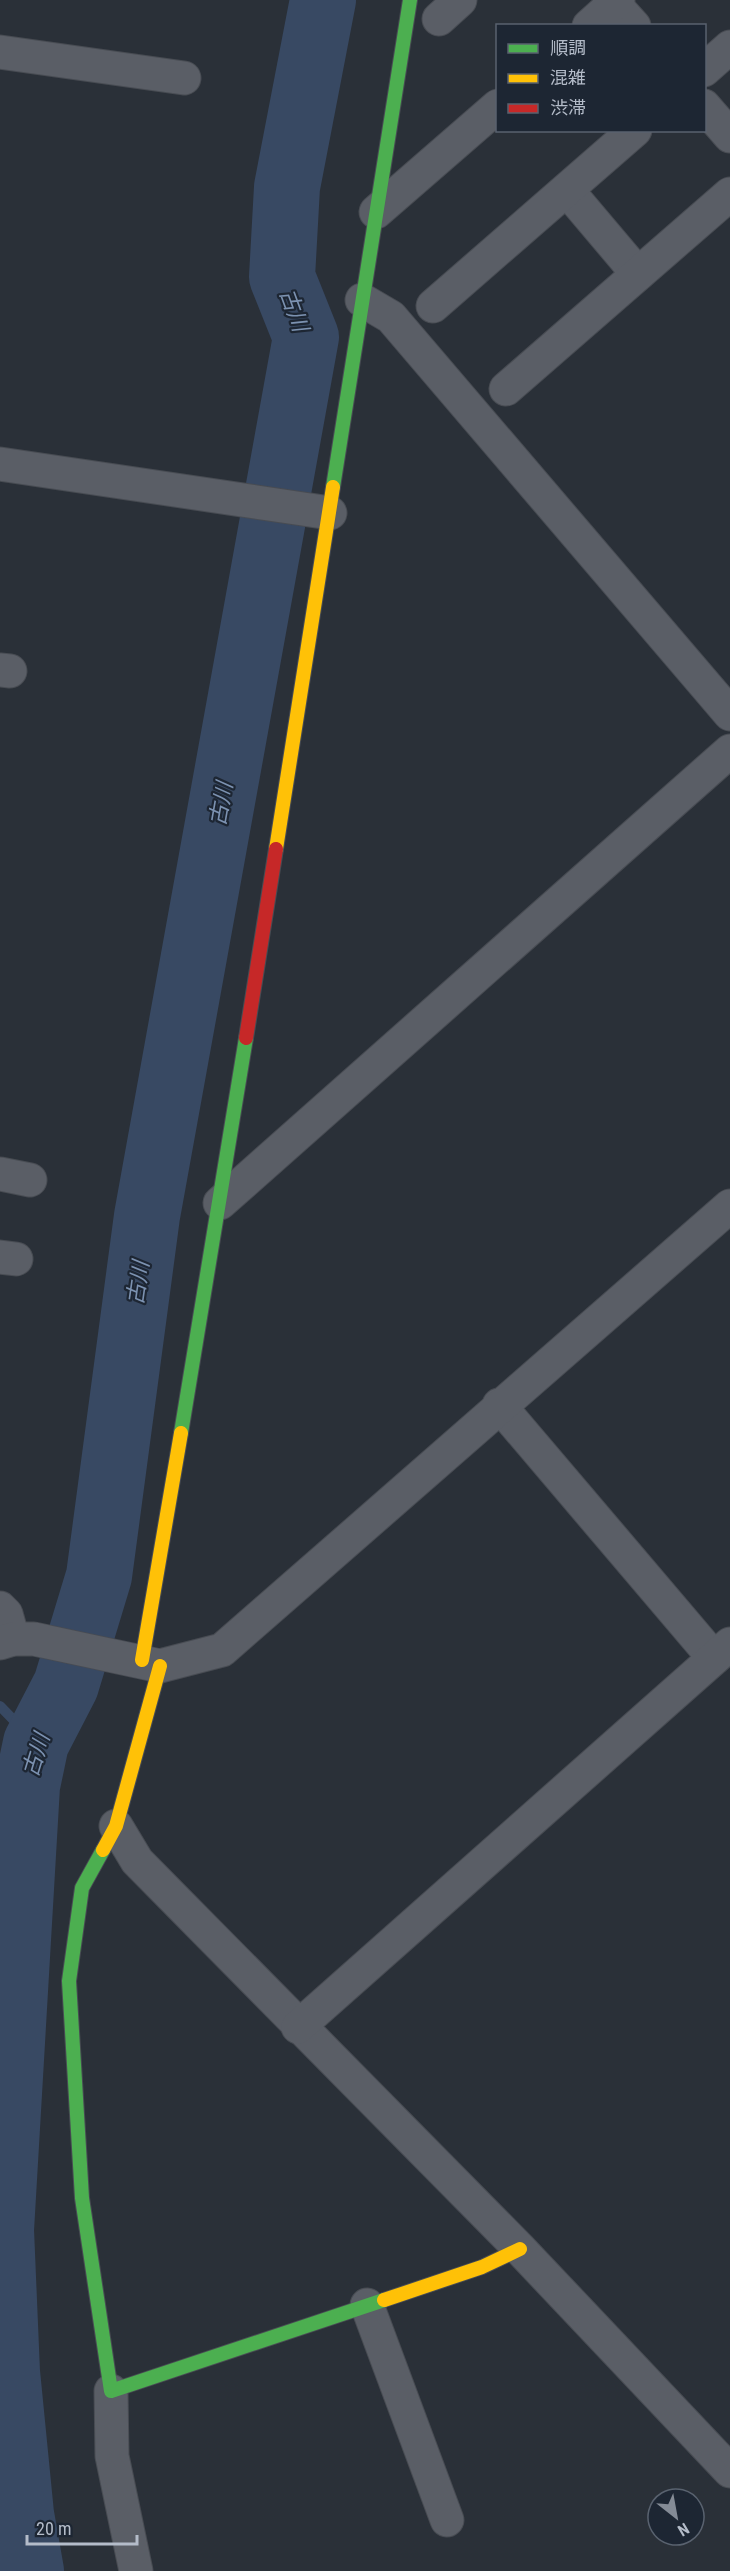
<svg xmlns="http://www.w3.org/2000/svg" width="730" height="2571" font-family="'Roboto Condensed','Noto Sans JP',sans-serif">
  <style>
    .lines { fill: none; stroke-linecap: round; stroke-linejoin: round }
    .stream { stroke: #384963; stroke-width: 10 }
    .river { stroke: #384963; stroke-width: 66 }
    .street-casing { stroke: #484c53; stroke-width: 35 }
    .fast-casing { stroke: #484c53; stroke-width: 16 }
    .slow-casing { stroke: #484c53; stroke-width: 16 }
    .jam-casing { stroke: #484c53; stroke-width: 16 }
    .street { stroke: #5a5e66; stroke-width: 33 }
    .fast { stroke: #4caf50; stroke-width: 14 }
    .slow { stroke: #ffc107; stroke-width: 14 }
    .jam { stroke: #c62828; stroke-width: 14 }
    .labels { text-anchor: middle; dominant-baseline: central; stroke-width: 4.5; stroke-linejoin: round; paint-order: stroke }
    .water-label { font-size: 22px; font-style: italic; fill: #7c92b1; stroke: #1d2633 }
  </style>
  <rect width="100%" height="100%" fill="#2a3038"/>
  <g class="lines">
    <path class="stream" d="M0,1706l36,37"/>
    <path class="river" d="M31,2571l-10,-57 -14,-142 -6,-142 26,-444 9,-43 30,-58 33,-109 48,-360 159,-879 -24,-60 5,-90 36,-187"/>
    <defs>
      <g id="street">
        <path d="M614,4l20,22"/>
        <path d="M439,19l21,-19"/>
        <path d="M589,26l29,-26"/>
        <path d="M0,52l184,26"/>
        <path d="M704,70l26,-23"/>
        <path d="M704,106l26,30"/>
        <path d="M567,190l71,84"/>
        <path d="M376,212l122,-106"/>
        <path d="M362,300l29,17 339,397"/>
        <path d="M433,306l202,-176"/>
        <path d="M506,389l224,-195"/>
        <path d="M0,464l330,49"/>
        <path d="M0,670l10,1"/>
        <path d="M0,1174l30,6"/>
        <path d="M220,1203l510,-452"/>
        <path d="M0,1257l16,2"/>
        <path d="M499,1405l215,253"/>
        <path d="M0,1608l6,6 7,25"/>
        <path d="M0,1643l13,-4h21l126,27 62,-16 508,-444"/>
        <path d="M116,1826l21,35 383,388 210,222"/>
        <path d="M298,2027l432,-383"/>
        <path d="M367,2305l80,215"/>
        <path d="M111,2391l1,65 24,115"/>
      </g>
      <g id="fast">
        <path d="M333,487l77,-487"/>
        <path d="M181,1433l65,-395"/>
        <path d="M103,1850l-21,38 -13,93 13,217 29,193 273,-91"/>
      </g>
      <g id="slow">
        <path d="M276,849l57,-362"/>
        <path d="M142,1660l39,-227"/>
        <path d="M103,1850l13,-24 44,-160"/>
        <path d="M384,2300l98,-33 38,-18"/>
      </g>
      <path id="jam" d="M246,1038l30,-189"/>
    </defs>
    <use href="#street" class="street-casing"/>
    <use href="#fast" class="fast-casing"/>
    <use href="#slow" class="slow-casing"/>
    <use href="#jam" class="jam-casing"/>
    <use href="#street" class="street"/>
    <use href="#fast" class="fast"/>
    <use href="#slow" class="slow"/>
    <use href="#jam" class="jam"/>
  </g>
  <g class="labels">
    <g class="water-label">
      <text transform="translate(294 310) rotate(70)">古川</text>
      <text transform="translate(221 804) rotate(-80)">古川</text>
      <text transform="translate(138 1283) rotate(-82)">古川</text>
      <text transform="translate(36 1755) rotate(-73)">古川</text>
    </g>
  </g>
  <rect x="496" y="24" width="210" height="108" fill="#1d2633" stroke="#59626f" stroke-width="1.5"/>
  <rect x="508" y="44" width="30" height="9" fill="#4caf50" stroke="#59626f" stroke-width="1.5"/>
  <text x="550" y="54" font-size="18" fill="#b4bcc9">順調</text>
  <rect x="508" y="74" width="30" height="9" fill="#ffc107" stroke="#59626f" stroke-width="1.5"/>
  <text x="550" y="84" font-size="18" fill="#b4bcc9">混雑</text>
  <rect x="508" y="104" width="30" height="9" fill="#c62828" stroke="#59626f" stroke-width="1.5"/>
  <text x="550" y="114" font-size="18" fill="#b4bcc9">渋滞</text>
  <g transform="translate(676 2517) rotate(149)"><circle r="28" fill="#1d2633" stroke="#59626f" stroke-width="1.5"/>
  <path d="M0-4.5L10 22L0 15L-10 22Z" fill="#848b96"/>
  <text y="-9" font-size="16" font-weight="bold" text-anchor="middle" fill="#b4bcc9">N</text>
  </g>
  <path d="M27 2535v9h110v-9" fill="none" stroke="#b4bcc9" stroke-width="3"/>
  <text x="36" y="2535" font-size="18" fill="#b4bcc9" stroke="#1d2633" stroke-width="4.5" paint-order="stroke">20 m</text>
</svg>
